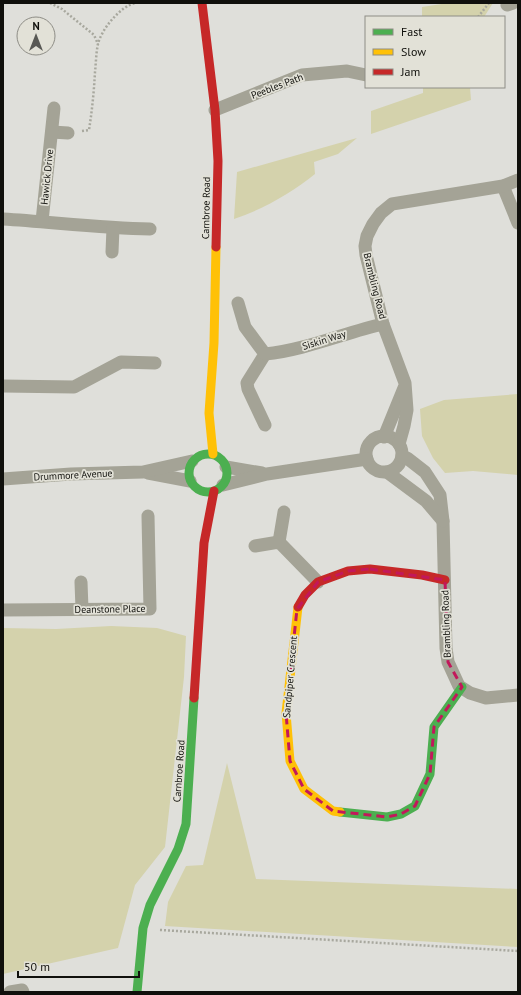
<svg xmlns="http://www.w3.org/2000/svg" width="521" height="995" font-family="'PT Sans',sans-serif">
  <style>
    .green { fill: #d4d2ac }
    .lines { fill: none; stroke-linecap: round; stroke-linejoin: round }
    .path { stroke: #a8a89e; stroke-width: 2.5; stroke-dasharray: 2 2; stroke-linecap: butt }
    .street { stroke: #a4a396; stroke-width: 13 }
    .fast { stroke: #4caf50; stroke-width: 9 }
    .slow { stroke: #ffc107; stroke-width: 9 }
    .jam { stroke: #c62828; stroke-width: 9 }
    .marked { fill: none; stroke: #c2185b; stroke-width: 3; stroke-dasharray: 8 5; stroke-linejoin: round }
    .labels { text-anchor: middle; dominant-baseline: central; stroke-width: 3.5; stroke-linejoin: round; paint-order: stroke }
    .street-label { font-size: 10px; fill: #10100c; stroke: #e2e1d7 }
  </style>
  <rect width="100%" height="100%" fill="#dfdfda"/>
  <g class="green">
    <path d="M448,3h45l-9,14h-62v-10z"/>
    <path d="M423,87h47l1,13 -100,34v-23l52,-18z"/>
    <path d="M357,138l-19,16 -24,8 1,12c-24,19 -51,35 -81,45l3,-47z"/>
    <path d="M518,394v81l-45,-4 -28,2 -12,-15 -11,-22 -2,-27 24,-9z"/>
    <path d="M111,626l46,2 29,8 -2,41 -19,170 -30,38 -17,63 -115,26v-346l53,1z"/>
    <path d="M227,763l29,116 262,10v58l-353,-21 3,-24 18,-36 17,-1z"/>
  </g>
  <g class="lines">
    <g class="path">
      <path d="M50,3l12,6 32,26 4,9"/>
      <path d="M478,17l11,-14"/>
      <path d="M82,131l7,-1c3,-19 5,-39 6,-58 1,-9 1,-19 3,-28 3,-14 23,-39 38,-41"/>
      <path d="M160,930l358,21"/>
    </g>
    <g class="street">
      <path d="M507,5l6,-2"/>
      <path d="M215,110l87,-35 45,-4 19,4"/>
      <path d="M52,132l16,1"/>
      <path d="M503,186l15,37"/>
      <path d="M3,219c49,3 98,9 147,10"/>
      <path d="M42,221l12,-113"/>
      <path d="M112,252l1,-24"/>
      <path d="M238,303l7,24 20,27 -18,29 1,6 17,36"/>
      <path d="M265,354c40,-4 79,-21 118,-30"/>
      <path d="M3,386l71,1 47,-25 34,1"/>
      <circle cx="384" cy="454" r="18"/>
      <path d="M384,437l20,-49"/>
      <path d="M399,444l5,-18 3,-16 -2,-27 -22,-59 -17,-69 -1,-9 2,-10 6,-12 8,-11 11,-9 111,-18 15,-6"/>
      <path d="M402,456l5,2 18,14 15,23 3,26 3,127 2,14 11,24 11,7 16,5 32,-3"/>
      <path d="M226,467l36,6"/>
      <path d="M387,472l39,29 17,20"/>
      <path d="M148,473l42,8"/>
      <path d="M3,479l68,-5 72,-2 49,-11"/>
      <path d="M223,485l44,-11 100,-15"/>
      <path d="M279,542l5,-30"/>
      <path d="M255,546l24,-4 39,40"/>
      <path d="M81,582l1,27"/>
      <path d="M3,610l147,-1 -2,-93"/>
      <path d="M10,992l12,-2 1,2"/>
    </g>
    <g class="fast">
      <circle cx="208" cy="473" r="19"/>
      <path d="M340,812l47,5 14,-3 14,-8 15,-32 4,-47 28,-40"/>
      <path d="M137,992l6,-64 7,-23 28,-56 8,-25 8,-126"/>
    </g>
    <g class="slow">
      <path d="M213,454l-4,-41 5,-70 2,-96"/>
      <path d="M298,607l-12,106 4,48 14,28 29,22 7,1"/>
    </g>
    <g class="jam">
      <path d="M202,3l13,107 3,51 -2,86"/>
      <path d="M298,607l7,-12 13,-13 30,-11 22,-2 52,6 23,5"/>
      <path d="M194,698l10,-155 10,-52"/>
    </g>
  </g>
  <path class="marked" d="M370,569l75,11 3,82 14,25 -28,40 -4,47 -15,32 -14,8 -14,3 -54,-6 -29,-22 -14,-28 -4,-48 11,-104 21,-27 30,-11z"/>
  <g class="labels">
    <g class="street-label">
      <text transform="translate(277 86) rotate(-21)">Peebles Path</text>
      <text transform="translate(47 177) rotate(-84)">Hawick Drive</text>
      <text transform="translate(206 208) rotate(-89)">Carnbroe Road</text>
      <text transform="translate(375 286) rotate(76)">Brambling Road</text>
      <text transform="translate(324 340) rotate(-17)">Siskin Way</text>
      <text transform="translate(73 475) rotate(-3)">Drummore Avenue</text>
      <text transform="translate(110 609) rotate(-1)">Deanstone Place</text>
      <text transform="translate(446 624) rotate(-92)">Brambling Road</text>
      <text transform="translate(290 677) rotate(-85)">Sandpiper Crescent</text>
      <text transform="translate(179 771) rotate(-86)">Carnbroe Road</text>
    </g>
  </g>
  <rect width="521" height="995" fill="none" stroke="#10100c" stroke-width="8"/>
  <rect x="365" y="16" width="140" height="72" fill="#e2e1d7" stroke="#8e8d86"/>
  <rect x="373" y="29" width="20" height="6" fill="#4caf50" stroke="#8e8d86"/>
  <text x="401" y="36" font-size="12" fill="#10100c">Fast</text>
  <rect x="373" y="49" width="20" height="6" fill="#ffc107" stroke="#8e8d86"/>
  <text x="401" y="56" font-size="12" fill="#10100c">Slow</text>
  <rect x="373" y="69" width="20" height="6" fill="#c62828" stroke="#8e8d86"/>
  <text x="401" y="76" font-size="12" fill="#10100c">Jam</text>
  <g transform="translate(36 36)"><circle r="19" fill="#e2e1d7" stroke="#8e8d86"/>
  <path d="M0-3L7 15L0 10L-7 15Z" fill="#585854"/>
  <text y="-6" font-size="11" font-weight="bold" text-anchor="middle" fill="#10100c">N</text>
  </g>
  <path d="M18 971v6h121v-6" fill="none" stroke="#10100c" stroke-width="2"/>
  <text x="24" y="971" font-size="12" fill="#10100c" stroke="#e2e1d7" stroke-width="3" paint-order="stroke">50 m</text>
</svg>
